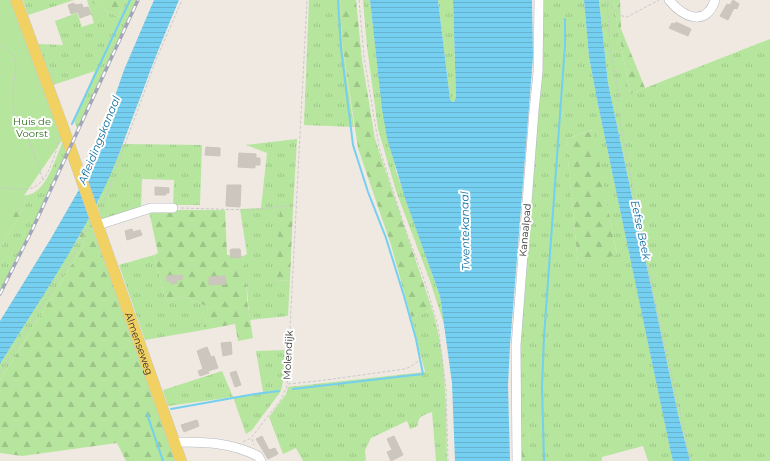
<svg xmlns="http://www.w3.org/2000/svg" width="770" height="461" font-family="Montserrat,sans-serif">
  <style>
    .grass { fill: url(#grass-tufts); fill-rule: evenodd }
    .forest { fill: url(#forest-firs) }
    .park { fill: #b6e59e }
    .water { fill: url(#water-rules) }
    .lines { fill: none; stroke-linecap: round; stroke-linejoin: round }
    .stream { stroke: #75cff0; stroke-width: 2 }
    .building { fill: #cbc7bf; stroke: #cbc5ba }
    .minor-casing { stroke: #b4b7c1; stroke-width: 10 }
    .major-casing { stroke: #c9c9c9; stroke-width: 12 }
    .path { stroke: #c9c9c9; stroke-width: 1; stroke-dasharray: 3 2; stroke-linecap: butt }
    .minor { stroke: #fff; stroke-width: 9 }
    .major { stroke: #f2d163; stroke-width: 11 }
    .rail-casing { stroke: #a3a6b8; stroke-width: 3.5 }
    .rail { stroke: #fff; stroke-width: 2; stroke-dasharray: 6; stroke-linecap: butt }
    .labels { text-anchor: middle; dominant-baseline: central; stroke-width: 4; stroke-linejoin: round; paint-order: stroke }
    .park-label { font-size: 10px; fill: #2c6e1b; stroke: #fff }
    .street-label { font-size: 10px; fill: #2e2e2e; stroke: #fff }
    .water-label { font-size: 11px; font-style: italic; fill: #0d6fa3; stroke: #fff }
  </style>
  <defs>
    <pattern id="grass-tufts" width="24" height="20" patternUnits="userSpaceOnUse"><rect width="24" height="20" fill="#b6e59e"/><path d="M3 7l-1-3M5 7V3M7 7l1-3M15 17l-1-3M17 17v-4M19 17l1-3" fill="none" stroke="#9dc588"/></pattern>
    <pattern id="forest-firs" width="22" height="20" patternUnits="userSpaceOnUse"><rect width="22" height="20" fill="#b6e59e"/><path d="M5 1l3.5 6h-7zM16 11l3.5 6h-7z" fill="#9dc588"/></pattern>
    <pattern id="water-rules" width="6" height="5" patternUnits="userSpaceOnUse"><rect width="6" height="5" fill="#75cff0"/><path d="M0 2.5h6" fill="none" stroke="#66b2ce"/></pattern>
  </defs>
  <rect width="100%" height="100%" fill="#efe9e1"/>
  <g class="grass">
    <path d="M23,0h51l-46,15z"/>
    <path d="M87,0l31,17 8,-17h11l-59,130 -4,-9 21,-50 -42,14 -15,-41 25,1 -8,-24 22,-8 5,14 12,-4z"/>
    <path d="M309,0h31l2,42 12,85 -50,-2z"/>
    <path d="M363,0h7l8,71 18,100 44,125 4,28 -14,-43 -34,-90 -18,-62 -11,-82z"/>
    <path d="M438,0h15l3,97 -2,5h-2l-2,-3z"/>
    <path d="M541,0h43l5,57 8,43 76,361h-25l-5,-15 -41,11v4h-72l-1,-34 -10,27 -1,-96zM592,130l25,124 -39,10 -12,-125z"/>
    <path d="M599,0h14l17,94 140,-55v422h-80l-12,-47 -70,-331z"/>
    <path d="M297,139l-4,69h-4l-10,41 -3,31v1l14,-1 -2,36 -38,4c-3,-21 -3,-43 -7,-64l4,-2 -7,-45 21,-1 6,-55 -21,-8z"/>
    <path d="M66,140l3,10 -69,145v-46l19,-32 9,-22c18,-3 28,-37 34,-52z"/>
    <path d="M123,144l79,1 -2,60h-27l1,-25 -32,-1 -1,29 -39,12 -5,-16z"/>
    <path d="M79,237l6,6 -85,138v-17z"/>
    <path d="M154,255l12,46 16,-5 24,10 2,2 -5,22 -58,10 -26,-75z"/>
    <path d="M432,309c15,49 14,101 15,152h-11l-4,-49c-8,3 -15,4 -14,14l-8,3 -3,-8 -36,17 -6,12 1,10 -2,1h-61l-7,-13 -13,6 -14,-37 17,-23 2,-7 137,-15 -14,-55 10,-3z"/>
    <path d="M286,350l-1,22 -4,19 -29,39 -6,4 -13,-37 -65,9 -5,-16 59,-19 11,26 30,-5 -7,-41z"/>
  </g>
  <g class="forest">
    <path d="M87,0h39l-8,17z"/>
    <path d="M340,0h16l6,60 13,79 57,170 -11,5 -10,3 -20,-72 -33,-97 -16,-106z"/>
    <path d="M613,0h7l1,29 24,59 -15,6z"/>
    <path d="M593,130l24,125 -39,9 -12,-125z"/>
    <path d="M0,194l21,2 7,-1 -9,22 -19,32z"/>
    <path d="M289,208h4l-3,72 -14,1 4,-72z"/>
    <path d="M159,210h66l2,45 16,1 3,14 1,30 6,38 -15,3 -3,-17 -32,6 5,-22 -2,-2 -24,-10 -16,5 -12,-46 4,-2 -9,-42z"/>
    <path d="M89,217l6,19 41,109 42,116h-52l-9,-18 -95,13 -22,-3v-72l85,-138 -6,-6z"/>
    <path d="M529,425l1,36h-11v-7z"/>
  </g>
  <path class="park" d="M0,0h22l47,130 -46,67 -23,46z"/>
  <g class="water">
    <path d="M154,0h25c-13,31 -26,62 -37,93 -14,35 -25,71 -42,104 -29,58 -66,112 -100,167v-43l50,-81 38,-66 36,-104z"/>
    <path d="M370,0h68l12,99 2,3h2l2,-5 -3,-97h79l1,57 -23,289 -2,39 2,76h-55l-3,-78 -12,-87 -35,-98 -18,-60 -5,-29z"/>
    <path d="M584,0h15l9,83 70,331 12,47h-17l-2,-8 -74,-353 -8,-43z"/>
  </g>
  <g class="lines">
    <g class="stream">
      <path d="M72,124l58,-124"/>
      <path d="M293,389l130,-15 -7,-35 -12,-43 -18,-58 -18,-46 -15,-47 -12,-97 -3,-48"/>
      <path d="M171,409l84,-15 24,-3"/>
      <path d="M147,414l16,47"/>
      <path d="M544,461l-2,-74 2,-50 21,-292v-26"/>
    </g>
  </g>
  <g class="building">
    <path d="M733,0l6,4 -2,5 -3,-1 -6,12 -8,-4 7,-12 3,1z"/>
    <path d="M74,3l1,2 7,-1 1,4 5,-1 3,7 -11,4 -2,-6 -7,2 -3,-9z"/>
    <path d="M676,22l15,7 -3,7 -19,-8 3,-5 3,1z"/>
    <path d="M206,147l14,1v8l-15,-1z"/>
    <path d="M239,153l17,1v4h4v7h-5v3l-17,-1z"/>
    <path d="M227,185h14l-1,22 -14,-1z"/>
    <path d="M155,187l14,1v5h-3v2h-11z"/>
    <path d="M132,229l1,3 7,-2 2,5 -15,5 -2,-9z"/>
    <path d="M232,249h8l1,8 -10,1 -1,-8z"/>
    <path d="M182,275l1,4 -6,1v3l-6,1 -1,-3h-3l-1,-5z"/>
    <path d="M225,276l1,8 -17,1v-8z"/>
    <path d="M231,342l1,12 -9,2 -2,-13z"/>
    <path d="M207,347l4,10 3,-1 4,12 -10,3 1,2 -9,3 -2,-5 5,-2 -6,-18z"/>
    <path d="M236,371l5,14 -6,2 -5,-14z"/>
    <path d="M197,420l2,6 -15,6 -3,-7z"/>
    <path d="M262,436l7,14 6,-2 3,6 -10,5 -12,-20z"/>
    <path d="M394,436l9,19 -12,6 -4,-9 5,-2 -5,-11z"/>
  </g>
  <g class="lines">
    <defs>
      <g id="minor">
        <path d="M669,0c14,17 37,28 46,0"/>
        <path d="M98,225l53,-17h22"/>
        <path d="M174,442c32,0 55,0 84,14l3,5"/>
        <path d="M517,461l-1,-115 18,-235 4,-39 1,-72"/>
      </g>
      <g id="major">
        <path id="s1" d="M16,0l48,130 117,331"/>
      </g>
    </defs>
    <use href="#minor" class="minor-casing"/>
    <use href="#major" class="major-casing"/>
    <g class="path">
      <path d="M359,0l5,57 15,90 27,84 18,48 14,47 8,62 2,73"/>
      <path d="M607,0l3,48 9,47 -2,11 36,186 38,169"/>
      <path d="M608,1c6,8 9,15 19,16l32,-17"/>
      <path d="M0,44l13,11 3,10 -3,27 1,20 14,25 15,43"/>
      <path d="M0,188c9,0 19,2 28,1 20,-3 25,-31 31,-47"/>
      <path d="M181,208l69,2 46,-5"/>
      <path d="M101,210l55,-150 26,-60"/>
      <path d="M0,373l78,-126 10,-20"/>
      <path d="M288,384l30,-3 87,-12 5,-2 11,-8"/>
      <path d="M252,439l2,6"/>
      <path d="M243,442l8,-4 29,-37 7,-15 20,-386"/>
    </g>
    <use href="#minor" class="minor"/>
    <use href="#major" class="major"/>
    <defs>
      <path id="rail" d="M0,294l33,-66 105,-228"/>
    </defs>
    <use href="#rail" class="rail-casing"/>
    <use href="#rail" class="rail"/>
  </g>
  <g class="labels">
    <g class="park-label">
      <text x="32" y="121">Huis de<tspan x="32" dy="12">Voorst</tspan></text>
    </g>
    <g class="street-label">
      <text transform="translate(525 230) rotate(-85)">Kanaalpad</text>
      <text stroke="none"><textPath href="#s1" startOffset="365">Almenseweg</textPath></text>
      <text transform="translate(288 355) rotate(-87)">Molendijk</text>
    </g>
    <g class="water-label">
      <text transform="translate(99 140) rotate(-68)">Afleidingskanaal</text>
      <text transform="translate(641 230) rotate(78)">Eefse Beek</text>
      <text transform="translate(465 231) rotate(-91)">Twentekanaal</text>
    </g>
  </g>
</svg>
